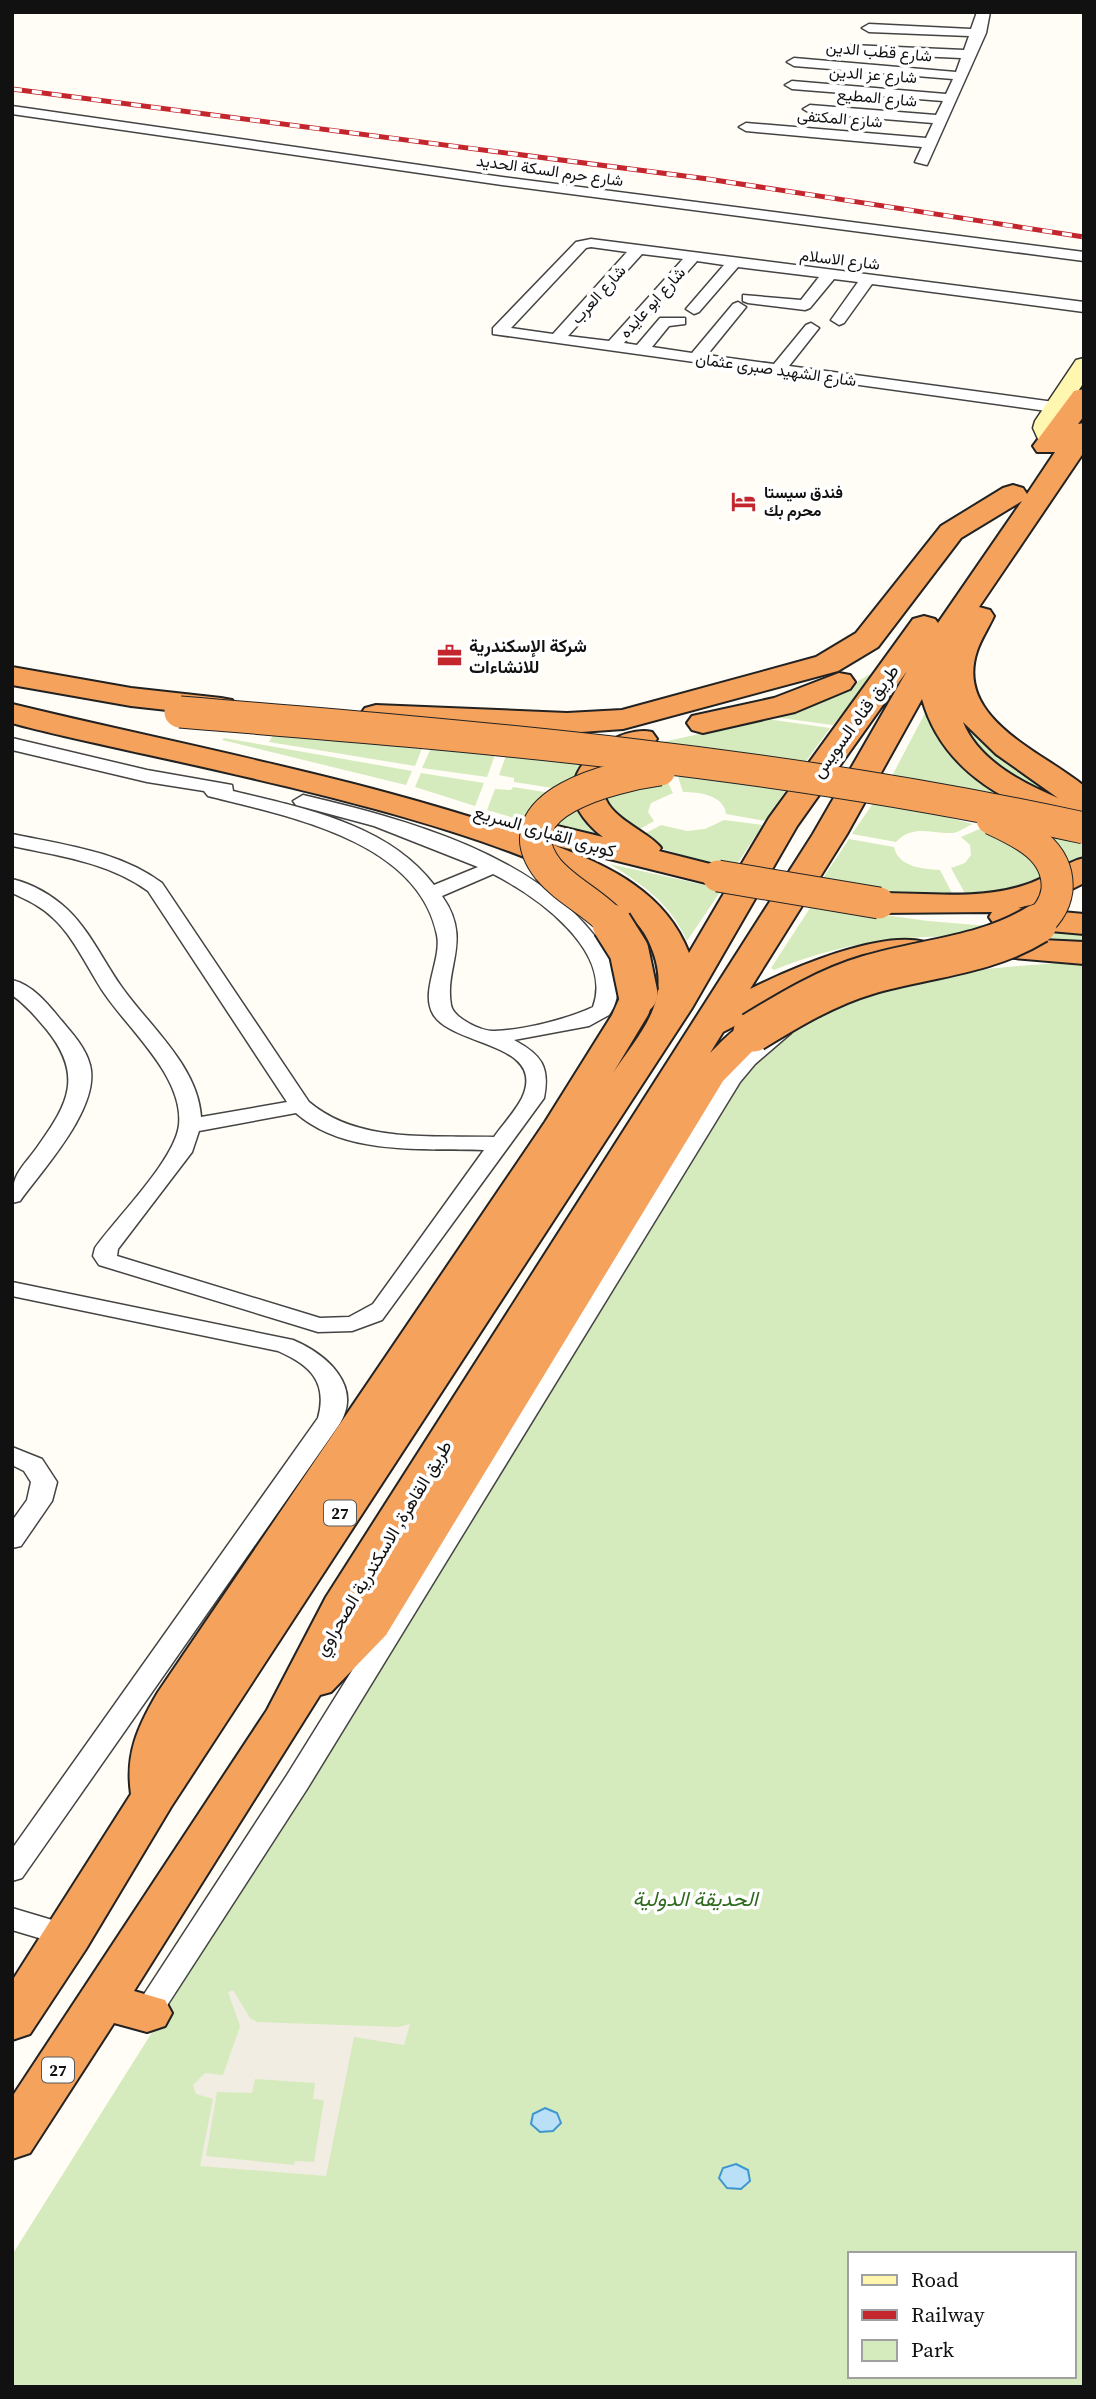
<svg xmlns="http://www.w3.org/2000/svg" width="1096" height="2399" font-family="'Source Serif 4',Vazirmatn,serif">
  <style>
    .green { fill: #d5ebbd; fill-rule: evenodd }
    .plaza { fill: #f1ede2; fill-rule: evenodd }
    .water { fill: #b9e0f7; stroke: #3f96cf; stroke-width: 2 }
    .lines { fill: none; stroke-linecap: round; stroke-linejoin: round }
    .street-casing { stroke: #444; stroke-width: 3 }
    .secondary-casing { stroke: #333; stroke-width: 3 }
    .highway-casing { stroke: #222; stroke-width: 4 }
    .street { fill: #fff; fill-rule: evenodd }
    .secondary { fill: #fff6b0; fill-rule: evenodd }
    .highway { fill: #f5a25d; fill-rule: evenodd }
    .rail-casing { stroke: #c4262e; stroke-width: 5 }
    .rail { stroke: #fff; stroke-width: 3.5; stroke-dasharray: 10; stroke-linecap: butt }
    .highway-bridge-far1-casing { stroke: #222; stroke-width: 33; stroke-linecap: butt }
    .highway-bridge-casing { stroke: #222; stroke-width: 43; stroke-linecap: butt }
    .highway-bridge-far1 { stroke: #f5a25d; stroke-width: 31 }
    .highway-bridge { stroke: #f5a25d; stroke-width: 39 }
    .labels { text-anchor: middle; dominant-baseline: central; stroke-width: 7; stroke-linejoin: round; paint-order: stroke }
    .far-street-label { font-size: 16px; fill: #111; stroke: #fff }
    .far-poi-label { font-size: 16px; font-weight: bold; fill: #111; stroke: #fff; text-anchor: start }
    .shield { fill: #fff; stroke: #585858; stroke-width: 2 }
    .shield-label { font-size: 16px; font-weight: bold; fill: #111 }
    .poi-label { font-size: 18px; font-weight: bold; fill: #111; stroke: #fff; text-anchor: start }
    .street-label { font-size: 18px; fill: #111; stroke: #fff }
    .near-park-label { font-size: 21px; font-style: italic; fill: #2f6b1f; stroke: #fff }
  </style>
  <rect width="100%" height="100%" fill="#fffdf5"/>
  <g class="green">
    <path d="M870,674l6,1 -43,50 -60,-8 67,-25z"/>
    <path d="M954,697l121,110 -72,-36 -35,-32z"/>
    <path d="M926,711c18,38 48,67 81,91l-116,-24z"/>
    <path d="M767,719l63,9 -28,39 -153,-22z"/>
    <path d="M274,733l149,13 -8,20 -146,-24z"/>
    <path d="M224,738l188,33 -6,14 -184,-45z"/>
    <path d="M432,746l64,6 -9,25 -65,-9z"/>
    <path d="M507,753l84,8 -11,14 -21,14 -45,-7v-4l-15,-3z"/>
    <path d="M421,773l63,10 -9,23 -60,-19z"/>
    <path d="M665,777l8,16 -22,10 -3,9 6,9 -16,9 6,4 17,-9 26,6 18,-2 19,-9 39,5 -30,45 -77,-23 -51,-43 -2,-17z"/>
    <path d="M678,777l9,-1 102,9 -23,36 -40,-7c-2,-19 -27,-22 -43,-22z"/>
    <path d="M513,787l38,6 -27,28 -37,-11 8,-21 16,1z"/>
    <path d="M876,799l97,25c-6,2 -15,9 -21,9 -21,1 -39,-9 -56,9l-44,-8z"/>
    <path d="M576,800l50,50 -76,-26z"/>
    <path d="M984,827c26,14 51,26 59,57l-76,13 -16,-29 14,-5 6,-8 -1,-10 -9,-8z"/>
    <path d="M1026,831l58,11v11l-16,19z"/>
    <path d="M849,839l45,8c4,20 29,22 46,23l14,27 -57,-3 -78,-10z"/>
    <path d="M610,864l112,25 -35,52c-16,-37 -44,-56 -77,-77z"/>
    <path d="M812,905l116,16 156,13v10c-118,-7 -196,-20 -310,26l-3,-2z"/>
    <path d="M1066,963l18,1v1423h-1072v-132l393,-625 336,-553c15,-15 30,-34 47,-45 76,-52 188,-65 278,-69zM849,2254h224v122h-224z"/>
  </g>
  <path class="plaza" d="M233,1990l17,28 7,4 141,5 12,-3 -6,21 -50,-8 -28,139 -126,-10 13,-67 -17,-5 -3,-9 12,-12 18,2 17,-49 -12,-34zM255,2079l60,4 -2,16 11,1 -10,62 -19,-1 -1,4 -88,-9 11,-64 35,1z"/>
  <g class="water">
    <path d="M545,2108l12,5 4,10 -8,8 -13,1 -9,-8 2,-10z"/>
    <path d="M736,2164l12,6 2,11 -9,8 -14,-1 -8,-10 4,-10z"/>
  </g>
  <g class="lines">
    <defs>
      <g id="street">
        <path d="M977,12h13l-4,21 -59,132 -12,-3 7,-15 -176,-16 -7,-4 7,-4 180,15 7,-15 -123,-10 -7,-4 7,-4 126,10 7,-14 -151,-12 -7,-4 7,-4 154,13 7,-15 -159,-13 -7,-4 7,-4 162,14 5,-14 -110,-5 -7,-4 7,-4 113,5 5,-14 -100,-4 -7,-4 7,-4 102,5z"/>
        <path d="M12,106l490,71 582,75v9l-582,-76 -490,-71z"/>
        <path d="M591,239l493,63v10l-212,-28 -28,39 -5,2 -8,-5 27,-38 -24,-3 -24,29 -5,2 -57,-7 -5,-2v-6l58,5 18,-23 -81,-10 -39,45 -5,2 -8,-5 38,-44 -27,-4 -73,82 13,2 23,-27h25v6l-16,2 -17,21 40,6 41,-49 5,-2 8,5 -39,48 67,9 32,-39 5,-2 8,5 -30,38 265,36 8,5 -8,5 -561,-78v-6l83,-86zM591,247l36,5 -74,82 -42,-6 75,-80zM642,254l41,5 -74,82 -41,-5z"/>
        <path d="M12,738l135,32 85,15 1,6c70,17 155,33 201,94l44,-18 -104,-41 -78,-21 -3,-4 10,-6c102,24 237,60 299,151 14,21 23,46 7,69l-20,11 -75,14c28,15 36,27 30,58l-162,222 -30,11 -34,1 -219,-67 -6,-9 2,-8c22,-31 80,-88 84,-123 5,-48 -50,-95 -75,-132 -16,-24 -30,-56 -51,-75 -12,-12 -26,-18 -41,-25v-14c21,5 41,17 56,31 21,20 36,52 53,76 28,40 77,80 80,131l86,-15 -139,-211c-40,-29 -89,-35 -136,-45v-12c52,11 107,17 150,49l147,219c50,42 123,33 185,35 8,-12 21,-25 28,-39 26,-56 -70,-51 -89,-84 -13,-23 9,-54 4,-79 -19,-95 -150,-119 -229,-139l-4,-5 -57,-9 -135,-32zM493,874c43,22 121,76 100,133 -26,12 -69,23 -98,24 -13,1 -42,-13 -44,-26 -7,-39 22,-65 -9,-109zM296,1113c49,43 127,35 188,37l-111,154 -24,13 -29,1 -203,-62 1,-7 74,-97 7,-21z"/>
        <path d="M12,980c21,5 36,24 49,40 11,13 25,28 29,45 11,42 -47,104 -70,136l-8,2c0,-31 9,-33 26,-57 31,-43 45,-71 9,-116 -11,-13 -21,-25 -35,-35z"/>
        <path d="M780,1027l11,6 -36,31 -15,18 -433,707 -150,232 -10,3 -10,-3 -5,-8 5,-8 150,-230 433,-696c14,-19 36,-47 60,-52z"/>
        <path d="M12,1282l281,58c33,14 71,46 46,85l-317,453 -10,3v-32l306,-431c10,-36 -8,-53 -40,-67l-266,-55z"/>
        <path d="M12,1447l30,12 15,23 -5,19 -31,45 -9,2v-27l15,-21 4,-18 -7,-11 -12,-6z"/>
        <path d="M12,1908l67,20 4,8 -4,8 -10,3 -57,-17z"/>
      </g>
      <path id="secondary" d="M1084,358v24l-29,46 6,15 -3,5h-16l-9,-20 2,-7 41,-61z"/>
      <g id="highway">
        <path d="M1084,389v27l-6,8 6,-1v29l-105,155 11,3 4,6c-5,11 -13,23 -17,35 -23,68 66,101 107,135v41c-71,-18 -141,-53 -162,-128l-75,135 -97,155c42,-21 130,-59 175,-47l5,7 -5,7 -61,12 -68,26 -73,38 -13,21c18,-17 30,-35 56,-29l5,8 -48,49 -337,554 -55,57 -11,3 -186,296 31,9 7,13 -7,13 -18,6 -33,-9 -84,130 -18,6v-62l255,-387 59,-113 487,-763 94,-163 -110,155 -105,182 -521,799 -85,142 -56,85 -18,6v-59l119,-187c-6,-40 7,-68 27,-102l387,-570 67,-107 13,-29 13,-3 13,3 5,8 -8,21 -35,58c30,-45 63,-75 35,-133 -50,-108 -514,-182 -636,-217v-19c177,43 356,75 528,136l-4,-5 5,-7 12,-3 50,12c-13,-10 -29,-27 -30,-45 -1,-34 49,-67 79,-60l5,7c-10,15 -32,17 -44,31 -33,39 34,58 48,78l-2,3 71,18 5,6 34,-57 144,-199 11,-3 11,3 3,4 84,-122 -61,37 -83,109 -40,24 -215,58 -56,4 -191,-8 -11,-3 -5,-7 5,-7 11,-3 191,8 55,-3 194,-53 40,-24 85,-107 62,-38 10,-3 10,3 4,6 28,-42h-18l-4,-6 41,-55zM963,722l33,32 62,44c-36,-15 -80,-38 -95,-76zM553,845l165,41 12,-3 -41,70c-23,-60 -79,-87 -136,-108z"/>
        <path d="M12,667l119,21 90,10 11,2 5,7 -5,7 -11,2 -90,-10 -119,-21z"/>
        <path d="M839,673l11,2 5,7 -5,7 -55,23 -92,21 -11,-3 -5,-7 5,-7 82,-18z"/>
        <path d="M1084,858v25l-34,17 -32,8 66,6v20l-78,-7 -12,-3 -5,-7 3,-5 -113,1 -12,-3 -5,-7 5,-7 12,-3c47,0 101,7 146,-8 21,-6 38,-22 59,-27z"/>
        <path d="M980,937l104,5v22l-116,-10 -5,-7 5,-7z"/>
      </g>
    </defs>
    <use href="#street" class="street-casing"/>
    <use href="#secondary" class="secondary-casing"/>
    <use href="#highway" class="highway-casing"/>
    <use href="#street" class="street"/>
    <use href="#secondary" class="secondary"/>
    <use href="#highway" class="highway"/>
    <defs>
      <path id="rail" d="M12,89l696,90 376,58"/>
    </defs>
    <use href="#rail" class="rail-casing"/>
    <use href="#rail" class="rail"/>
    <defs>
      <g id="highway-bridge-far1">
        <path d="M180,712c307,25 602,50 904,116"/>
        <path d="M992,819c31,14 68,32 65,71 -2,15 -11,28 -23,35"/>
        <path d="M718,876l161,27"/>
        <path d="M614,925c-19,-22 -48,-34 -66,-56 -51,-66 68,-93 112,-99"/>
      </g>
      <g id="highway-bridge">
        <path d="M612,924l17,27 9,43"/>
        <path d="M753,1032c36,-22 74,-45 115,-57 57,-17 117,-19 169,-51"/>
      </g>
    </defs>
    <use href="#highway-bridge-far1" class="highway-bridge-far1-casing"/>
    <use href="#highway-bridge" class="highway-bridge-casing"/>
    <use href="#highway-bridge-far1" class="highway-bridge-far1"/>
    <use href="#highway-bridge" class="highway-bridge"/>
  </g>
  <defs>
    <symbol id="hotel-bare" viewBox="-9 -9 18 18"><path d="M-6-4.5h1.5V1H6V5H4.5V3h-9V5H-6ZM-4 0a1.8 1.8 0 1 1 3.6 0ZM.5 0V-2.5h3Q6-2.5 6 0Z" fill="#c4262e" stroke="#fff" stroke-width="2.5" paint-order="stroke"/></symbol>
    <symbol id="office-bare" viewBox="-9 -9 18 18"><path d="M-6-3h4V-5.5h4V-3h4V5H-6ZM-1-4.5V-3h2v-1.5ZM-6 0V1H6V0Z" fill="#c4262e" stroke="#fff" stroke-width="2.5" paint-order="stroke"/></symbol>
  </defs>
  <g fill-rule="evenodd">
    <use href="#hotel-bare" x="726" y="484" width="35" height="35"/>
    <use href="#office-bare" x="432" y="638" width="35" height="35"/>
  </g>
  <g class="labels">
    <g class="far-street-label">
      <text transform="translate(879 51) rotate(5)">شارع قطب الدين</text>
      <text transform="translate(873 74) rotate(4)">شارع عز الدين</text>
      <text transform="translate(877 97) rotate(5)">شارع المطيع</text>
      <text transform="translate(840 118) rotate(5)">شارع المكتفى</text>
      <text transform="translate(550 170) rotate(8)">شارع حرم السكة الحديد</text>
      <text transform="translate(840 259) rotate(7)">شارع الاسلام</text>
      <text transform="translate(598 294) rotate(-48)">شارع العرب</text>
      <text transform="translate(652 302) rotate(-48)">شارع ابو عايده</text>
      <text transform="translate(776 369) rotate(8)">شارع الشهيد صبرى عثمان</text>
    </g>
    <g class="far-poi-label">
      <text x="764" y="492">فندق سيستا<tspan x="764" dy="18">محرم بك</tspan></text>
    </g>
    <g class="shield">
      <rect x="324" y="1500.5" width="32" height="25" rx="5"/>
      <rect x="42" y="2057.5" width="32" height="25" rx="5"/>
    </g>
    <g class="shield-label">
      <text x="340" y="1513">27</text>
      <text x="58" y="2070">27</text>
    </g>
    <g class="poi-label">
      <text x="469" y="645">شركة الإسكندرية<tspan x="469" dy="21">للانشاءات</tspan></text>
    </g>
    <g class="street-label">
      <text transform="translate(855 721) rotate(-54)">طريق قناه السويس</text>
      <text transform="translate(545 831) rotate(16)">كوبرى القبارى السريع</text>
      <text transform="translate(383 1548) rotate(-59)">طريق القاهرة, الاسكندرية الصحراوي</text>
    </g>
    <g class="near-park-label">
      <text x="695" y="1898">الحديقة الدولية</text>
    </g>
  </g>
  <rect width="1096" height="2399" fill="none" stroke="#111111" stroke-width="28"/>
  <rect x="848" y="2252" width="228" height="126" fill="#ffffff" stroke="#a0a0a0" stroke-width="2"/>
  <rect x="862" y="2275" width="35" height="10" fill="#fff6b0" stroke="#a0a0a0" stroke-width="2"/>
  <text x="911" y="2287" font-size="21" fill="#111111">Road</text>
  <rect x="862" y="2310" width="35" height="10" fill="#c4262e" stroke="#a0a0a0" stroke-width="2"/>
  <text x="911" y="2322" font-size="21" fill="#111111">Railway</text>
  <rect x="862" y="2340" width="35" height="21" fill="#d5ebbd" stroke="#a0a0a0" stroke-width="2"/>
  <text x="911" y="2357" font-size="21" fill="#111111">Park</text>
</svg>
